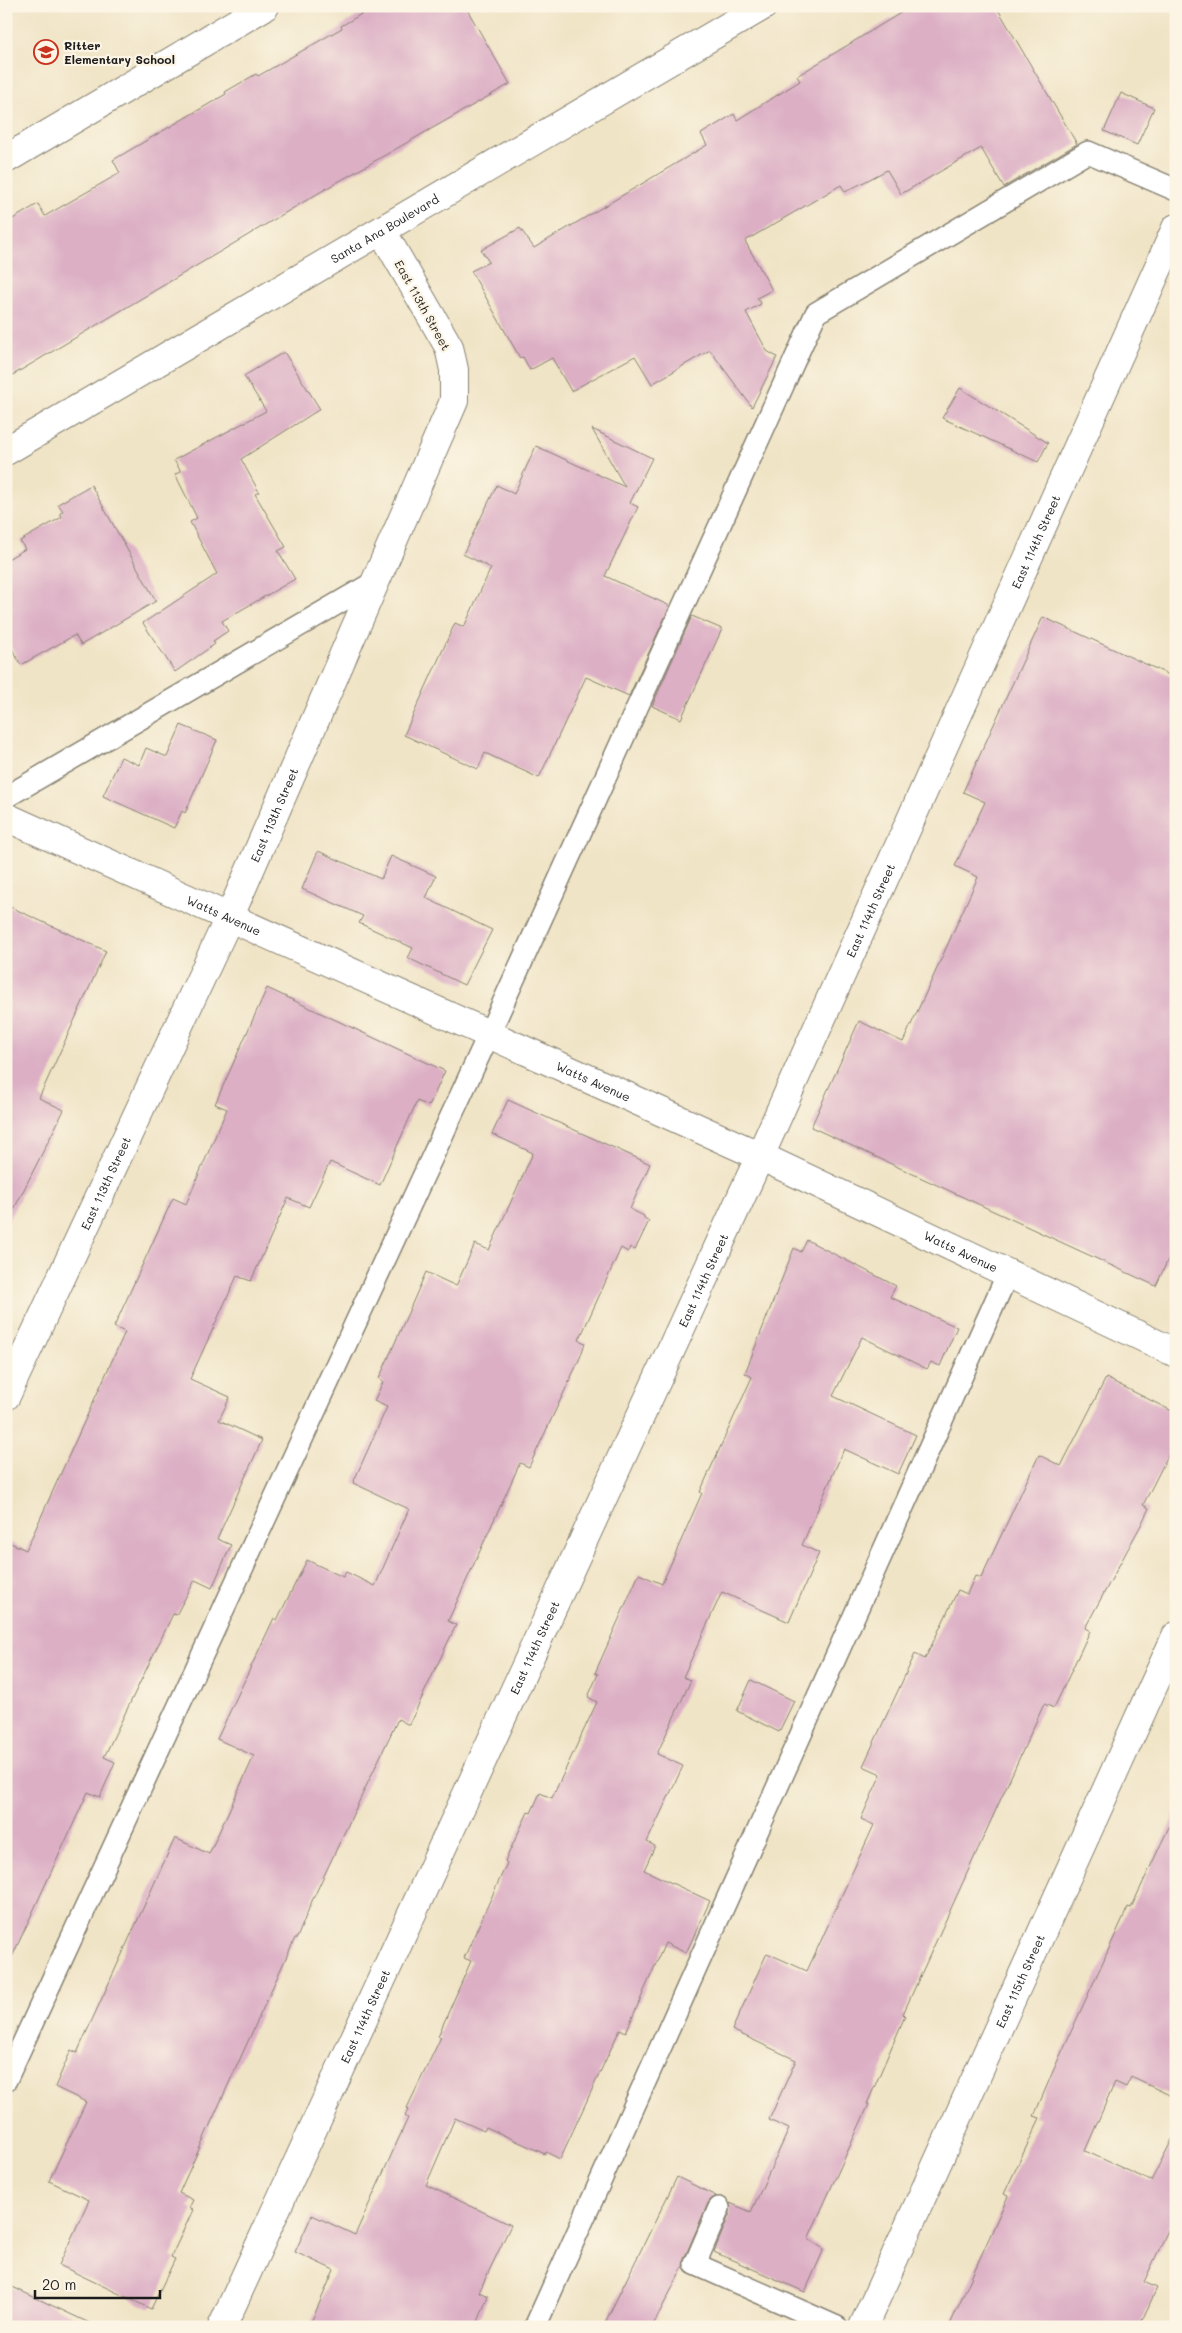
<svg xmlns="http://www.w3.org/2000/svg" width="1182" height="2333" font-family="Mali,sans-serif">
  <style>
    .building { fill: #dcafc5 }
    .lines { fill: none; stroke-linecap: round; stroke-linejoin: round }
    .service-casing { stroke: #868071; stroke-width: 24 }
    .minor-casing { stroke: #868071; stroke-width: 30 }
    .tertiary-casing { stroke: #868071; stroke-width: 30 }
    .service { stroke: #fff; stroke-width: 21 }
    .minor { stroke: #fff; stroke-width: 28 }
    .tertiary { stroke: #fff; stroke-width: 28 }
    .labels { text-anchor: middle; dominant-baseline: central; stroke-width: 4.5; stroke-linejoin: round; paint-order: stroke }
    .poi-label { font-size: 12px; font-weight: bold; fill: #1c1c1c; stroke: #fcf5e5; text-anchor: start }
    .street-label { font-size: 12px; fill: #1c1c1c; stroke: #fcf5e5 }
  </style>
  <rect width="100%" height="100%" fill="#fcf5e5"/>
  <filter id="ink" filterUnits="userSpaceOnUse"><feTurbulence type="fractalNoise" baseFrequency=".02" numOctaves="2"/><feDisplacementMap in="SourceGraphic" scale="10" xChannelSelector="R" yChannelSelector="G"/><feConvolveMatrix kernelMatrix="1 2 1 2 8 2 1 2 1" color-interpolation-filters="sRGB"/></filter>
  <filter id="wash" filterUnits="userSpaceOnUse"><feTurbulence type="fractalNoise" baseFrequency=".0096" numOctaves="4" result="noise"/><feDisplacementMap in="SourceGraphic" scale="20" xChannelSelector="R" yChannelSelector="G"/><feGaussianBlur stdDeviation="1.12" result="paint"/><feColorMatrix in="noise" values="0 0 0 0 0 0 0 0 0 0 0 0 0 0 0 0 0 1.4 0 .05"/><feComposite in="paint" operator="in"/></filter>
  <g filter="url(#wash)">
    <rect width="100%" height="100%" fill="#f0e4c6"/>
    <g id="blocks">
      <g class="building">
        <path d="M375,6h90l45,78 -188,107 -316,188v-156l32,-19 7,12 75,-43 -7,-13 113,-66 -1,-2 31,-18 2,2 84,-48 -1,-2z"/>
        <path d="M912,6h84l81,138 -73,43 -23,-39 -80,46 -14,-24 -42,22 -4,-7 -96,56 27,49 -15,8 4,6 -15,8 21,39 10,6 -25,50 -42,-57 -58,34 -17,-28 -64,35 -19,-33 -22,12 -7,-13 -3,1 -49,-87 18,-9 -8,-12 39,-22 14,20 173,-103 -6,-11 33,-20 3,6 63,-39 -3,-5z"/>
        <path d="M1121,93l33,15 -17,37 -33,-14z"/>
        <path d="M284,352l36,57 -79,50 18,33 -4,2 31,53 -8,4 17,28 -73,42 6,10 -15,10 2,3 -40,28 -32,-49 74,-49 -27,-52 7,-4 -22,-44 6,-2 -7,-12 92,-49 -22,-35z"/>
        <path d="M960,388l88,55 -10,19 -96,-44z"/>
        <path d="M592,429l60,29 -22,45 8,4 -33,69 65,30 -41,90 -43,-19 -47,101 -54,-25 -7,16 -74,-34 51,-112 9,4 27,-59 -28,-14 34,-69 17,9 22,-48 89,41z"/>
        <path d="M91,485l65,116 -75,44 -6,-10 -54,30 -15,-27v-78l19,-11 -5,-8 42,-24 -2,-4 3,-2 -5,-7z"/>
        <path d="M692,616l30,13 -41,90 -29,-13z"/>
        <path d="M1043,617l133,61v564l-20,44 -345,-159 48,-106 44,21 26,-56 49,-109 -23,-11 30,-64 -22,-10z"/>
        <path d="M181,725l36,15 -32,73 -3,-2 -8,17 -71,-32 18,-39 18,8 7,-17 21,9z"/>
        <path d="M318,851l63,28 10,-23 45,20 -10,22 66,32 -28,55 -56,-27 5,-10 -54,-25 4,-7 -61,-27z"/>
        <path d="M6,905l100,46 -67,147 25,12 -58,115z"/>
        <path d="M267,988l178,83 -16,35 -12,-5 -37,84 -50,-23 -21,45 -21,-9 -37,83 -14,-5 -47,103 40,18 -11,23 43,20 -45,99 14,6 -19,43 -17,-8 -19,35 -3,-1 -69,143 11,5 -15,35 -12,-5 -82,178v-429l20,9 99,-218 -11,-5 59,-129 13,6 41,-95 -12,-5z"/>
        <path d="M508,1100l142,64 -20,45 14,7v2l5,3 -14,29 -5,-3 -2,5 -7,-4 -42,92 6,3 -5,15 -51,109 -9,-4 -72,158 8,4 -47,100 -11,-6 -86,182 -15,37h-2l-116,255 14,7 -4,8 4,2 -22,47 4,2 -24,50 -92,-44 30,-65 -40,-19 37,-79 -31,-15 16,-37 6,3 98,-215 34,16 45,-98 -37,-17 57,-121 3,2 30,-60 36,17 3,-5 29,14 34,-77 -56,-26 34,-76 -13,-6 9,-19 -4,-3 47,-107 30,14 19,-42 14,6 44,-97 -41,-19z"/>
        <path d="M807,1240l89,46 -6,11 67,30 -17,39 -9,-4 -4,7 -65,-32 -29,59 83,39 -18,39 -54,-25 -42,96 17,8 -30,69 -67,-30 -39,85 8,3 -34,74 26,12 -36,76 8,4 -11,24 66,31 -24,52 -21,-10 -39,89 -6,-3 -60,130 -14,-7 -1,2 -59,-27 -2,4 -29,-13 -29,67 85,40 -32,67 9,4 -12,31h-167l25,-57 -39,-18 17,-37 43,20 53,-117 -3,-2 3,-7 -1,-1 34,-71 -3,-1 33,-75 -7,-3 43,-95 -2,-2 23,-49 3,1 9,-20 12,5 45,-96 -9,-5 10,-23 -3,-1 44,-99 23,10 40,-91 -2,-1 52,-115 -7,-4 49,-125 7,4z"/>
        <path d="M1106,1378l70,35v27l-33,65 6,3 -8,17 -56,103 5,3 -36,77 -10,-4 -141,310 2,2 -38,88h2l-61,135 16,10 -19,43 -91,-40 16,-39v-10l21,9 38,-83 -20,-9 27,-60 -64,-30 35,-77 40,18 67,-146 -13,-6 20,-45 -18,-8 52,-112 10,5 33,-69 9,4 8,-18 6,2 58,-123 22,11z"/>
        <path d="M751,1680l43,21 -15,31 -42,-21z"/>
        <path d="M1176,1812v286l-45,-21 -5,10 -11,-5 -30,69 66,30 25,-49v81l-32,69 13,6 -18,39h-190l59,-131 -4,-2 36,-76 -6,-2 20,-47 74,-162 3,1z"/>
        <path d="M677,2177l39,19 -8,7 -24,56 -1,8 -31,60h-49z"/>
        <path d="M6,2284l92,43h-92z"/>
      </g>
    </g>
  </g>
  <g filter="url(#ink)">
    <use href="#blocks" fill-opacity="0" stroke="#868071" stroke-width="1"/>
    <g class="lines">
      <defs>
        <g id="service">
          <path d="M6,797l370,-216"/>
          <path d="M6,2080l483,-1046 327,-721 272,-161 88,38"/>
          <path d="M719,2208l-24,56 142,63"/>
          <path d="M535,2327l473,-1054"/>
        </g>
        <g id="minor">
          <path id="s1" d="M6,817l754,339 416,197"/>
          <path id="s2" d="M6,1396l223,-478 225,-517v-31l-5,-23 -67,-116"/>
          <path id="s3" d="M222,2327l538,-1171 416,-928"/>
          <path id="s4" d="M863,2327l313,-691"/>
        </g>
        <g id="tertiary">
          <path d="M6,159l259,-153"/>
          <path id="s5" d="M6,451l757,-445"/>
        </g>
      </defs>
      <use href="#service" class="service-casing"/>
      <use href="#minor" class="minor-casing"/>
      <use href="#tertiary" class="tertiary-casing"/>
      <use href="#service" class="service"/>
      <use href="#minor" class="minor"/>
      <use href="#tertiary" class="tertiary"/>
    </g>
  </g>
  <defs>
    <symbol id="school-ring" viewBox="-11 -11 22 22"><circle r="9.5" fill="#fcf5e5" stroke="#c8321e" stroke-width="1.5"/><path d="M0-5L7-2L0 1L-7-2ZM-4 1L0 2.5L4 1V4Q0 6-4 4Z" fill="#c8321e"/></symbol>
  </defs>
  <g fill-rule="evenodd">
    <use href="#school-ring" x="32" y="38" width="28" height="28"/>
  </g>
  <g class="labels">
    <g class="poi-label">
      <text x="64" y="45">Ritter<tspan x="64" dy="14">Elementary School</tspan></text>
    </g>
    <g class="street-label">
      <text stroke="none"><textPath href="#s5" startOffset="439">Santa Ana Boulevard</textPath></text>
      <text transform="translate(423 305) rotate(61)">East 113th Street</text>
      <text stroke="none"><textPath href="#s3" startOffset="1962">East 114th Street</textPath></text>
      <text stroke="none"><textPath href="#s2" startOffset="640">East 113th Street</textPath></text>
      <text stroke="none"><textPath href="#s3" startOffset="1558">East 114th Street</textPath></text>
      <text stroke="none"><textPath href="#s1" startOffset="239">Watts Avenue</textPath></text>
      <text stroke="none"><textPath href="#s1" startOffset="644">Watts Avenue</textPath></text>
      <text stroke="none"><textPath href="#s2" startOffset="235">East 113th Street</textPath></text>
      <text stroke="none"><textPath href="#s1" startOffset="1049">Watts Avenue</textPath></text>
      <text stroke="none"><textPath href="#s3" startOffset="1152">East 114th Street</textPath></text>
      <text stroke="none"><textPath href="#s3" startOffset="748">East 114th Street</textPath></text>
      <text stroke="none"><textPath href="#s4" startOffset="380">East 115th Street</textPath></text>
      <text stroke="none"><textPath href="#s3" startOffset="342">East 114th Street</textPath></text>
    </g>
  </g>
  <rect width="1182" height="2333" fill="none" stroke="#fcf5e5" stroke-width="25"/>
  <path d="M35 2290v8h125v-8" fill="none" stroke="#1c1c1c" stroke-width="2.5"/>
  <text x="42" y="2290" font-size="15" fill="#1c1c1c" stroke="#fcf5e5" stroke-width="4" paint-order="stroke">20 m</text>
</svg>
